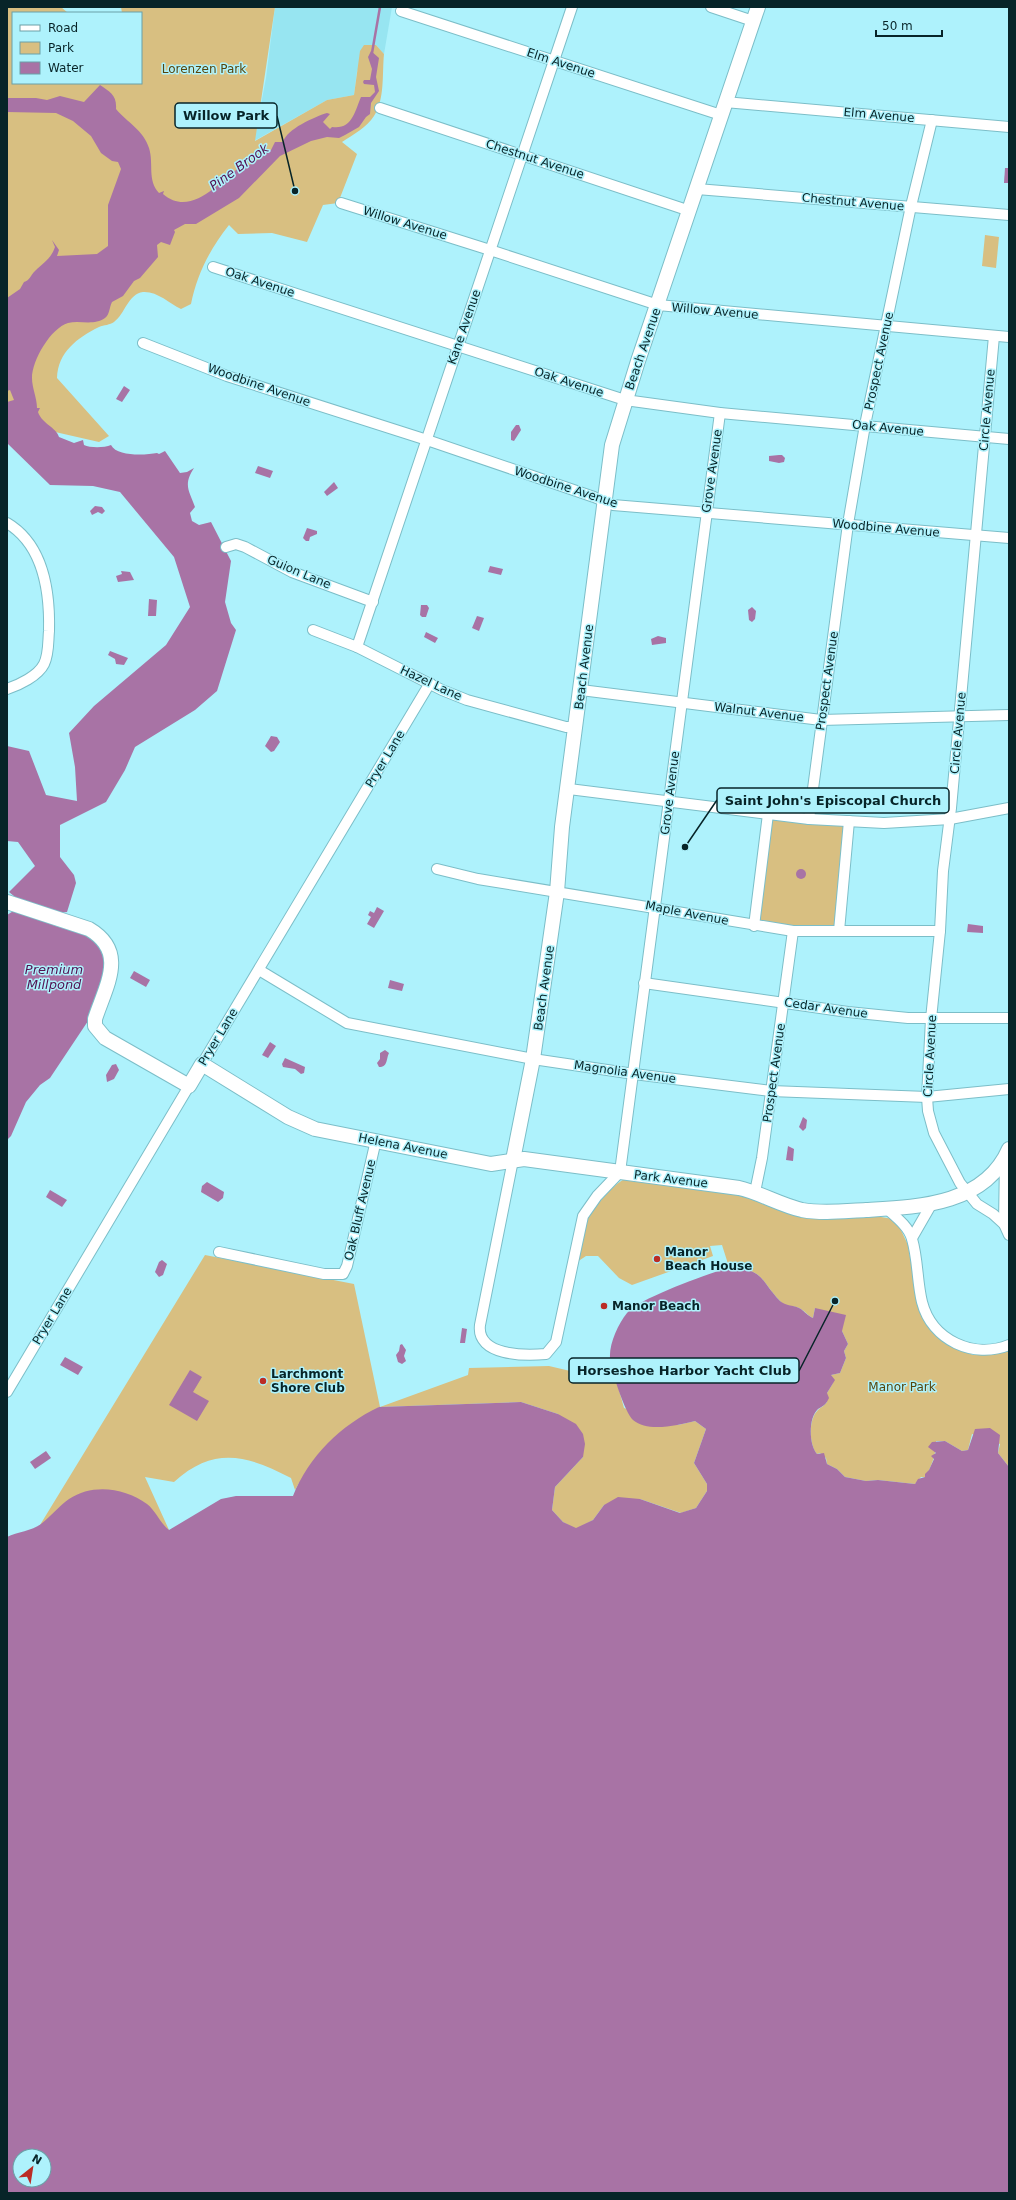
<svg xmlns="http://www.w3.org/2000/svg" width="1016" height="2200" font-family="'DejaVu Sans',sans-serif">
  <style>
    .built { fill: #97e5f1 }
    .green { fill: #d8bf81 }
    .water { fill: #a873a5; fill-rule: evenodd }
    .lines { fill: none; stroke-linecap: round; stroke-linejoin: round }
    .stream { stroke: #a873a5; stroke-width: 2.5 }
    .street-casing { stroke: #7cbec8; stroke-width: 12 }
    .secondary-casing { stroke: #7cbec8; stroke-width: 16 }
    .street { stroke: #fff; stroke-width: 10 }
    .secondary { stroke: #fff; stroke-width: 14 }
    .poi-dot { fill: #bb2c25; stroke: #aef2fc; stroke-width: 1.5 }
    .labels { text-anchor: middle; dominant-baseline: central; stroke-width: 3; stroke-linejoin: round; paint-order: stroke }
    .street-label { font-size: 12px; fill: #072428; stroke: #aef2fc }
    .park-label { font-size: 12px; fill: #57440b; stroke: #aef2fc }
    .poi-label { font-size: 12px; font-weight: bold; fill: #072428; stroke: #aef2fc; text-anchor: start }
    .water-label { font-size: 13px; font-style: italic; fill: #531252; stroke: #aef2fc }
    .leader { fill: none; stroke: #072428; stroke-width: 1.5 }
    .callout-dot { fill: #072428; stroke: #aef2fc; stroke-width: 1.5 }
    .callout { fill: #aef2fc; stroke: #072428; stroke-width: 1.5 }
    .callout-label { font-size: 13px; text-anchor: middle; font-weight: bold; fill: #072428 }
  </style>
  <rect width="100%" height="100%" fill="#aef2fc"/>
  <path class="built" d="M275,7h117l-8,47 -8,-9 -19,26 -3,24 -27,5 -73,41 12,-63z"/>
  <g class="green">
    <path d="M29,7h32l7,6h-55v70h128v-70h-19l-1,-6h154l-20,134 72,-41 27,-5 6,-44 4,-6h12l8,9c-2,20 1,45 -10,62 -7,11 -21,19 -32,26l15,12 -19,49 -15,2 -16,37 -35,-9 -34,1 -9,-9c-19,24 -32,49 -38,79l-10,5c-12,-6 -24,-18 -38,-17 -15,2 -18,22 -29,30 -4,3 -10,3 -15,5 -22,11 -41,25 -42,51l52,58 -10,6 -92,-21v-413z"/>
    <path d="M985,235l14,2 -3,31 -14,-2z"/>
    <path d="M771,816l75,7 -9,106 -33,1 -48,-7z"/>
    <path d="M626,1178l123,17 144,24 7,9 8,17 8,48 36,53 21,9 19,-1 17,-4v117l-11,-14 2,-9 -28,-10 -4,16 -6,1 -17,-10h-9c0,14 -4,23 -10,36h-5l-6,7 -37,-4 -12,1 -21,-4 -8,-8 -10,-5 -1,-6 -6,-5 -3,1c-8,-9 -9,-35 1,-44 3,-3 6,-4 9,-8v-9l6,-10 -2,-8 9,-2 6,-15 -2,-7 4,-7 -6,-13 -27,-23 -2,10c-6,-3 -7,-6 -12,-9 -6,-4 -16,-2 -20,-7 -22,-22 -15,-32 -52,-35l-7,-22 -12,1 3,10 -81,29 -13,-7 -21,-22h-12l-9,6c6,-31 5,-42 27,-65 7,-8 13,-14 22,-19z"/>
    <path d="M205,1255l149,29 26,123 88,-32 1,-7 80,-2 34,8 13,-11 14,-5 14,50 54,17 17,-4 11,8 -12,34 13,21v7l-11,17 -15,5 -41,-14 -36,6 -11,15 -17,9 -13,-7 -11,-12 3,-23 28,-30 -25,-43 -37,-12 -142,5 -80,76 -4,7 -4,-12c-44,-23 -77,-32 -117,4l-29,-5 24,53 -129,-5z"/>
  </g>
  <g class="water">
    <path d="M371,51l8,7 -3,19 3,14 -8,12 -1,11 -4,3 -7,10 -14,8 -6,3 -12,-1 -16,4 -31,15 -41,42 -43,26h-11l-11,6 1,2 -5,13 -9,-3 -4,3 1,12 -18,21 -6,3 -11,15 -11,6c-3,6 -2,12 -7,16 -11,8 -25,2 -37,5 -17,5 -36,37 -36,55 0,10 5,20 5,30h3l-2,4c4,12 18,15 21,25l15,6 9,-3 1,5c6,3 20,3 27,0 6,12 35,10 46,8l2,1 6,-3 15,22 7,-1 7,-4c-11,17 -5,22 1,39l-5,6 2,8 7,4 12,-3 20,39 -6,41 6,21 5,7 -19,61 -22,19 -60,37 -10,23 -19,32 -46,23v32l14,18 2,8 -9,29 -8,1 -6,12 43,14 13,23 -19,56 -40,60 -10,7 -14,17 -15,34 -4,4v-225l8,-5 5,-9 -11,-9 26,-26 -17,-24 -11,-1v-95l22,5 17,44 31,6 -2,-34 -6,-34 25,-27 72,-61 24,-38 -16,-50 -54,-65 -27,-6 -43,-1 -43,-42v-41l7,-2 -4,-10 -3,1v-93l13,-9 4,-7c6,-2 6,-6 11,-11 8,-8 16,-12 20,-24l-3,-7 7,10 -2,6 40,-2 11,-8v-41l13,-36 -3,-7 -6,-1 -11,-8 -10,-17 -18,-15 -17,-8 -49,-1v-14h29l11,2 13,-4 24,6 16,-17c10,7 17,10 16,24 11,13 28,22 33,39 5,16 -2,32 10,45l5,-2 -1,3c28,24 56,-12 77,-27 3,-1 7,-1 9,-2 5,-2 9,-6 13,-8l2,-7h7l4,-8h8c4,-13 31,-25 44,-29l3,1 -7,8 7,7 2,-2c20,3 23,-16 29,-30h9l5,-5 -1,-7 -10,-1 -1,-2 1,-2h6l2,-11 -4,-12z"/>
    <path d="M1005,168h4v15h-5z"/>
    <path d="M124,386l6,4 -8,12 -6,-3z"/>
    <path d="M516,425h3l2,5 -7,11 -3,-1v-8z"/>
    <path d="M779,455h3l3,3 -1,4 -5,1 -10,-2v-5z"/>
    <path d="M258,466l15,5 -3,7 -15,-5z"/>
    <path d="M334,482l4,6 -11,8 -3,-4z"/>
    <path d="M95,506l7,1 3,4 -3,3 -4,-2 -6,3 -2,-4z"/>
    <path d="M307,528l10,3v3l-7,3 -1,4h-3l-3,-3z"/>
    <path d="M490,566l13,3 -2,6 -13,-3z"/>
    <path d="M121,571l9,1 4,8 -16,2 -2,-6 6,-2z"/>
    <path d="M149,599l8,1 -1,16h-8z"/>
    <path d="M421,605h6l2,3 -3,9h-4l-2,-2z"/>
    <path d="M752,607l4,4 -1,8 -3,3 -3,-2 -1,-10z"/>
    <path d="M477,616l7,2 -5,13 -7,-3z"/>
    <path d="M426,632l12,6 -3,5 -11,-6z"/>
    <path d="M658,636l8,2v5l-14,2 -1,-6z"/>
    <path d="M110,651l18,7 -4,7 -8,-1 -1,-5 -7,-4z"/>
    <path d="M271,736l6,1 3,5 -6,9 -3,1 -6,-6z"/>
    <circle cx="801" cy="874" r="5"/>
    <path d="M377,907l7,4 -10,17 -7,-4 4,-7 -3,-2 2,-4 4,2z"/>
    <path d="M968,924l15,2v7l-16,-1z"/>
    <path d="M134,971l16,9 -4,7 -16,-9z"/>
    <path d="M390,980l14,4 -2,7 -14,-3z"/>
    <path d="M270,1042l6,4 -8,12 -6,-3z"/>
    <path d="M385,1050l4,3c-3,6 -1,14 -10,14l-2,-4 3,-4v-6z"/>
    <path d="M285,1058l20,9 -1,6 -3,1 -6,-5 -12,-2 -1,-3z"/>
    <path d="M116,1064l3,6 -5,9 -7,3 -1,-7 6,-10z"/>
    <path d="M803,1117l4,3 -1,8 -3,3 -4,-4z"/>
    <path d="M788,1146l6,3 -1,12 -7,-1z"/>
    <path d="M207,1182l17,10 -1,6 -5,4 -17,-10 1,-6z"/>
    <path d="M50,1190l17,10 -5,7 -16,-10z"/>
    <path d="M162,1260l5,4 -4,11 -4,2 -4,-5 4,-10z"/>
    <path d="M729,1267c36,3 30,12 51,34 5,5 15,4 21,8 4,3 6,6 12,9l2,-10 31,7 -4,16 6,13 -4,7 2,7 -6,15 -9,2 4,5 -8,13 2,5c-3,7 -6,8 -11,11 -10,9 -9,36 -1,45l7,-1 3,11 10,5 8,8 21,4 12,-1 37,4 3,-5 7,-2v-3l4,-4 5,-11 -3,-3 5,-3 -8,-6 4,-5 13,-1 17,10 6,-1 7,-21 15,-1 10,7 -2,18 11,14v726h-1002v-656c10,-5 25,-6 34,-13 10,-8 18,-18 28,-25 24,-16 56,-11 78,5 9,7 13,19 22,26l52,-31 15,-3h57c16,-40 48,-71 86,-89l142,-5 37,12 18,10 7,10 2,10 -2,13 -28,30 -3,23 11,12 13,6 17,-8 11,-15 14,-8 22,2 40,14 16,-5 11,-17v-7l-13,-21 12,-34 -11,-8c-17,4 -47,12 -62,-1 -8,-7 -22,-50 -23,-62 -1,-14 8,-34 17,-45 14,-16 80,-38 102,-46zM20,2156h24v24h-24z"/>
    <path d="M462,1328l5,1 -2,14h-5z"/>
    <path d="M402,1344l4,6 -2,6 2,5 -4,3 -4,-2 -2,-7 3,-4 1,-6z"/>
    <path d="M65,1357l18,10 -5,8 -18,-10z"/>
    <path d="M190,1370l12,7 -9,15 16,9 -12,20 -28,-16z"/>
    <path d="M46,1451l5,7 -16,11 -5,-7z"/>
  </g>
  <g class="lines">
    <path class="stream" d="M372,53l8,-46"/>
    <defs>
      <g id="street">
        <path d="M711,7l42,14"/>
        <path d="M401,11l320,104"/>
        <path d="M725,102l284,25"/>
        <path d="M380,108l310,103"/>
        <path d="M697,189l312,26"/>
        <path d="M341,203l149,47 168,55 351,32"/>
        <path d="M213,267l412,133 95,13 289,26"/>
        <path d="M994,336l-43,472 -8,63 -3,60 -9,88 -4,78 1,14 6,22 26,50 17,21 16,10 11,10 5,11"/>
        <path d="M143,343l84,33 200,64 167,57 19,8 396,33"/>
        <path d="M7,523c37,22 43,69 42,108 -1,10 0,23 -5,33 -6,12 -25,21 -37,25"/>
        <path d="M226,547l10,-3 9,3 47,25 81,30"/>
        <path d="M313,630l44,17 85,43 25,10 99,27h10"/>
        <path d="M357,647l215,-640"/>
        <path d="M581,690l240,30 188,-5"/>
        <path d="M569,789l240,30 75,4 66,-4 59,-11"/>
        <path d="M809,819l39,-295 17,-99 46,-219 21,-86"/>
        <path d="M437,869l41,10 315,52h147"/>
        <path d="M754,926l14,-112"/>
        <path d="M839,931l10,-110"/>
        <path d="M259,970l88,53 186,36 101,15 137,17 156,6 82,-8"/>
        <path d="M644,983l204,29 60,6h101"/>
        <path d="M202,1064l228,-381"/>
        <path d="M513,1160l-33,165c-4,31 45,31 66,29l10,-12 27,-126 14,-20 23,-24 100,-759"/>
        <path d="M755,1192l7,-34 31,-227"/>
        <path d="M887,1209c9,8 22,18 25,30 6,20 5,43 10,63 10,39 52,57 87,43"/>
        <path d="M1004,1224l1,-66"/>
        <path d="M912,1238l19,-33"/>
        <path d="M219,1252l105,22h19l4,-8 29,-126"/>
        <path d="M7,1392l182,-306"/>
      </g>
      <g id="secondary">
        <path d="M7,902l82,27c39,23 17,56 6,90v7l10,12 84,48 13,-22 86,53 27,12 176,35 33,-5 215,29c22,5 41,17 63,22 21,4 43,1 64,0 52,-3 119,-5 143,-61"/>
        <path d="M513,1160l20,-101 24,-167 5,-65 50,-382 26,-84 120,-354"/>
      </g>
    </defs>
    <use href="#street" class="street-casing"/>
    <use href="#secondary" class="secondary-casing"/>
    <use href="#street" class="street"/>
    <use href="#secondary" class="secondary"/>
  </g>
  <g class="poi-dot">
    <circle cx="657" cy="1259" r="4"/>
    <circle cx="604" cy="1306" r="4"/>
    <circle cx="263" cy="1381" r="4"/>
  </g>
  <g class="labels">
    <g class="street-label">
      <text transform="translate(561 63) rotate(18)">Elm Avenue</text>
      <text transform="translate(879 115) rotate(5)">Elm Avenue</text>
      <text transform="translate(535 159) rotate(18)">Chestnut Avenue</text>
      <text transform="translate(853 202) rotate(5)">Chestnut Avenue</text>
      <text transform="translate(405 223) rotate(17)">Willow Avenue</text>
      <text transform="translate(260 282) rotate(18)">Oak Avenue</text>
      <text transform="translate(715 311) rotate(5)">Willow Avenue</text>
      <text transform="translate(464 327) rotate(-71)">Kane Avenue</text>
      <text transform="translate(643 349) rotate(-71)">Beach Avenue</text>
      <text transform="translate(879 361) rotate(-78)">Prospect Avenue</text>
      <text transform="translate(569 382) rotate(18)">Oak Avenue</text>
      <text transform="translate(259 385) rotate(19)">Woodbine Avenue</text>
      <text transform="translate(987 410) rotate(-85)">Circle Avenue</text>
      <text transform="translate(888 428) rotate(6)">Oak Avenue</text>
      <text transform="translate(712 471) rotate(-82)">Grove Avenue</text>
      <text transform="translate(566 487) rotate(18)">Woodbine Avenue</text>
      <text transform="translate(886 528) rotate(5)">Woodbine Avenue</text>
      <text transform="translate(299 572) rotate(23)">Guion Lane</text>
      <text transform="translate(584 667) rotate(-83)">Beach Avenue</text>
      <text transform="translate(827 681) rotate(-82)">Prospect Avenue</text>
      <text transform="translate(431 683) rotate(25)">Hazel Lane</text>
      <text transform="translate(759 712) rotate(7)">Walnut Avenue</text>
      <text transform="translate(958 733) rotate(-85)">Circle Avenue</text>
      <text transform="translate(385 759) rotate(-59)">Pryer Lane</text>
      <text transform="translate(670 793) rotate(-83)">Grove Avenue</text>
      <text transform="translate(687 913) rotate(11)">Maple Avenue</text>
      <text transform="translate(544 988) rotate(-82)">Beach Avenue</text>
      <text transform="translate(826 1008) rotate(8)">Cedar Avenue</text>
      <text transform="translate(218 1037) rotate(-59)">Pryer Lane</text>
      <text transform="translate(930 1056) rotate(-87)">Circle Avenue</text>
      <text transform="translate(625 1072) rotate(8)">Magnolia Avenue</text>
      <text transform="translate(774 1073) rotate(-82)">Prospect Avenue</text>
      <text transform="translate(403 1146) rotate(11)">Helena Avenue</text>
      <text transform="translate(671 1179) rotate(7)">Park Avenue</text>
      <text transform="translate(360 1210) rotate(-77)">Oak Bluff Avenue</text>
      <text transform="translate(52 1316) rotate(-59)">Pryer Lane</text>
    </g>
    <g class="park-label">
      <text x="204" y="69">Lorenzen Park</text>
      <text x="902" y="1387">Manor Park</text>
    </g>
    <g class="poi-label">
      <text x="665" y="1252">Manor<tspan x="665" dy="14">Beach House</tspan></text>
      <text x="612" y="1306">Manor Beach</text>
      <text x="271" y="1374">Larchmont<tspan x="271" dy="14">Shore Club</tspan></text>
    </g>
    <g class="water-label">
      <text transform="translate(239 167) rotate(-36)">Pine Brook</text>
      <text x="54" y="969">Premium<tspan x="54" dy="15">Millpond</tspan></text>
    </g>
  </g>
  <path class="leader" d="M295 191L277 116M685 847L717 800M835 1301L799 1371"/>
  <g class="callout-dot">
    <circle cx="295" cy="191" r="4"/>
    <circle cx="685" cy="847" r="4"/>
    <circle cx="835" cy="1301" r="4"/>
  </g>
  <g class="callout">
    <rect x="175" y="103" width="102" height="25" rx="4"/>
    <rect x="717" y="788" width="232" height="25" rx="4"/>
    <rect x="569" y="1358" width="230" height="25" rx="4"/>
  </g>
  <g class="callout-label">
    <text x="226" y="120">Willow Park</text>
    <text x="833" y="805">Saint John's Episcopal Church</text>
    <text x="684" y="1375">Horseshoe Harbor Yacht Club</text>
  </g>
  <rect width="1016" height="2200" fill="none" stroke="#072428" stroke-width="16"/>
  <rect x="12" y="12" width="130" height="72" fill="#aef2fc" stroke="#6ba0a7"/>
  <rect x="20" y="25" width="20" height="6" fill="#ffffff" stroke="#6ba0a7"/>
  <text x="48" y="32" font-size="12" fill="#072428">Road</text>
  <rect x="20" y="42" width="20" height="12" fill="#d8bf81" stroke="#6ba0a7"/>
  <text x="48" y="52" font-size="12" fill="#072428">Park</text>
  <rect x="20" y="62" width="20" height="12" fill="#a873a5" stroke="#6ba0a7"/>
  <text x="48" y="72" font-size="12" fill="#072428">Water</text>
  <g transform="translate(32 2168) rotate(30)"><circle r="19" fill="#aef2fc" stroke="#6ba0a7"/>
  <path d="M0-3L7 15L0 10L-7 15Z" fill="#bb2c25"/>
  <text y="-6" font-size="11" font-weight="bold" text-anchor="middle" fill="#072428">N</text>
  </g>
  <path d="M876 30v6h66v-6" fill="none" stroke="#072428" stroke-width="2"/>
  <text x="882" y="30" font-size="12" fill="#072428" stroke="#aef2fc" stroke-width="3" paint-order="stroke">50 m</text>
</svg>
